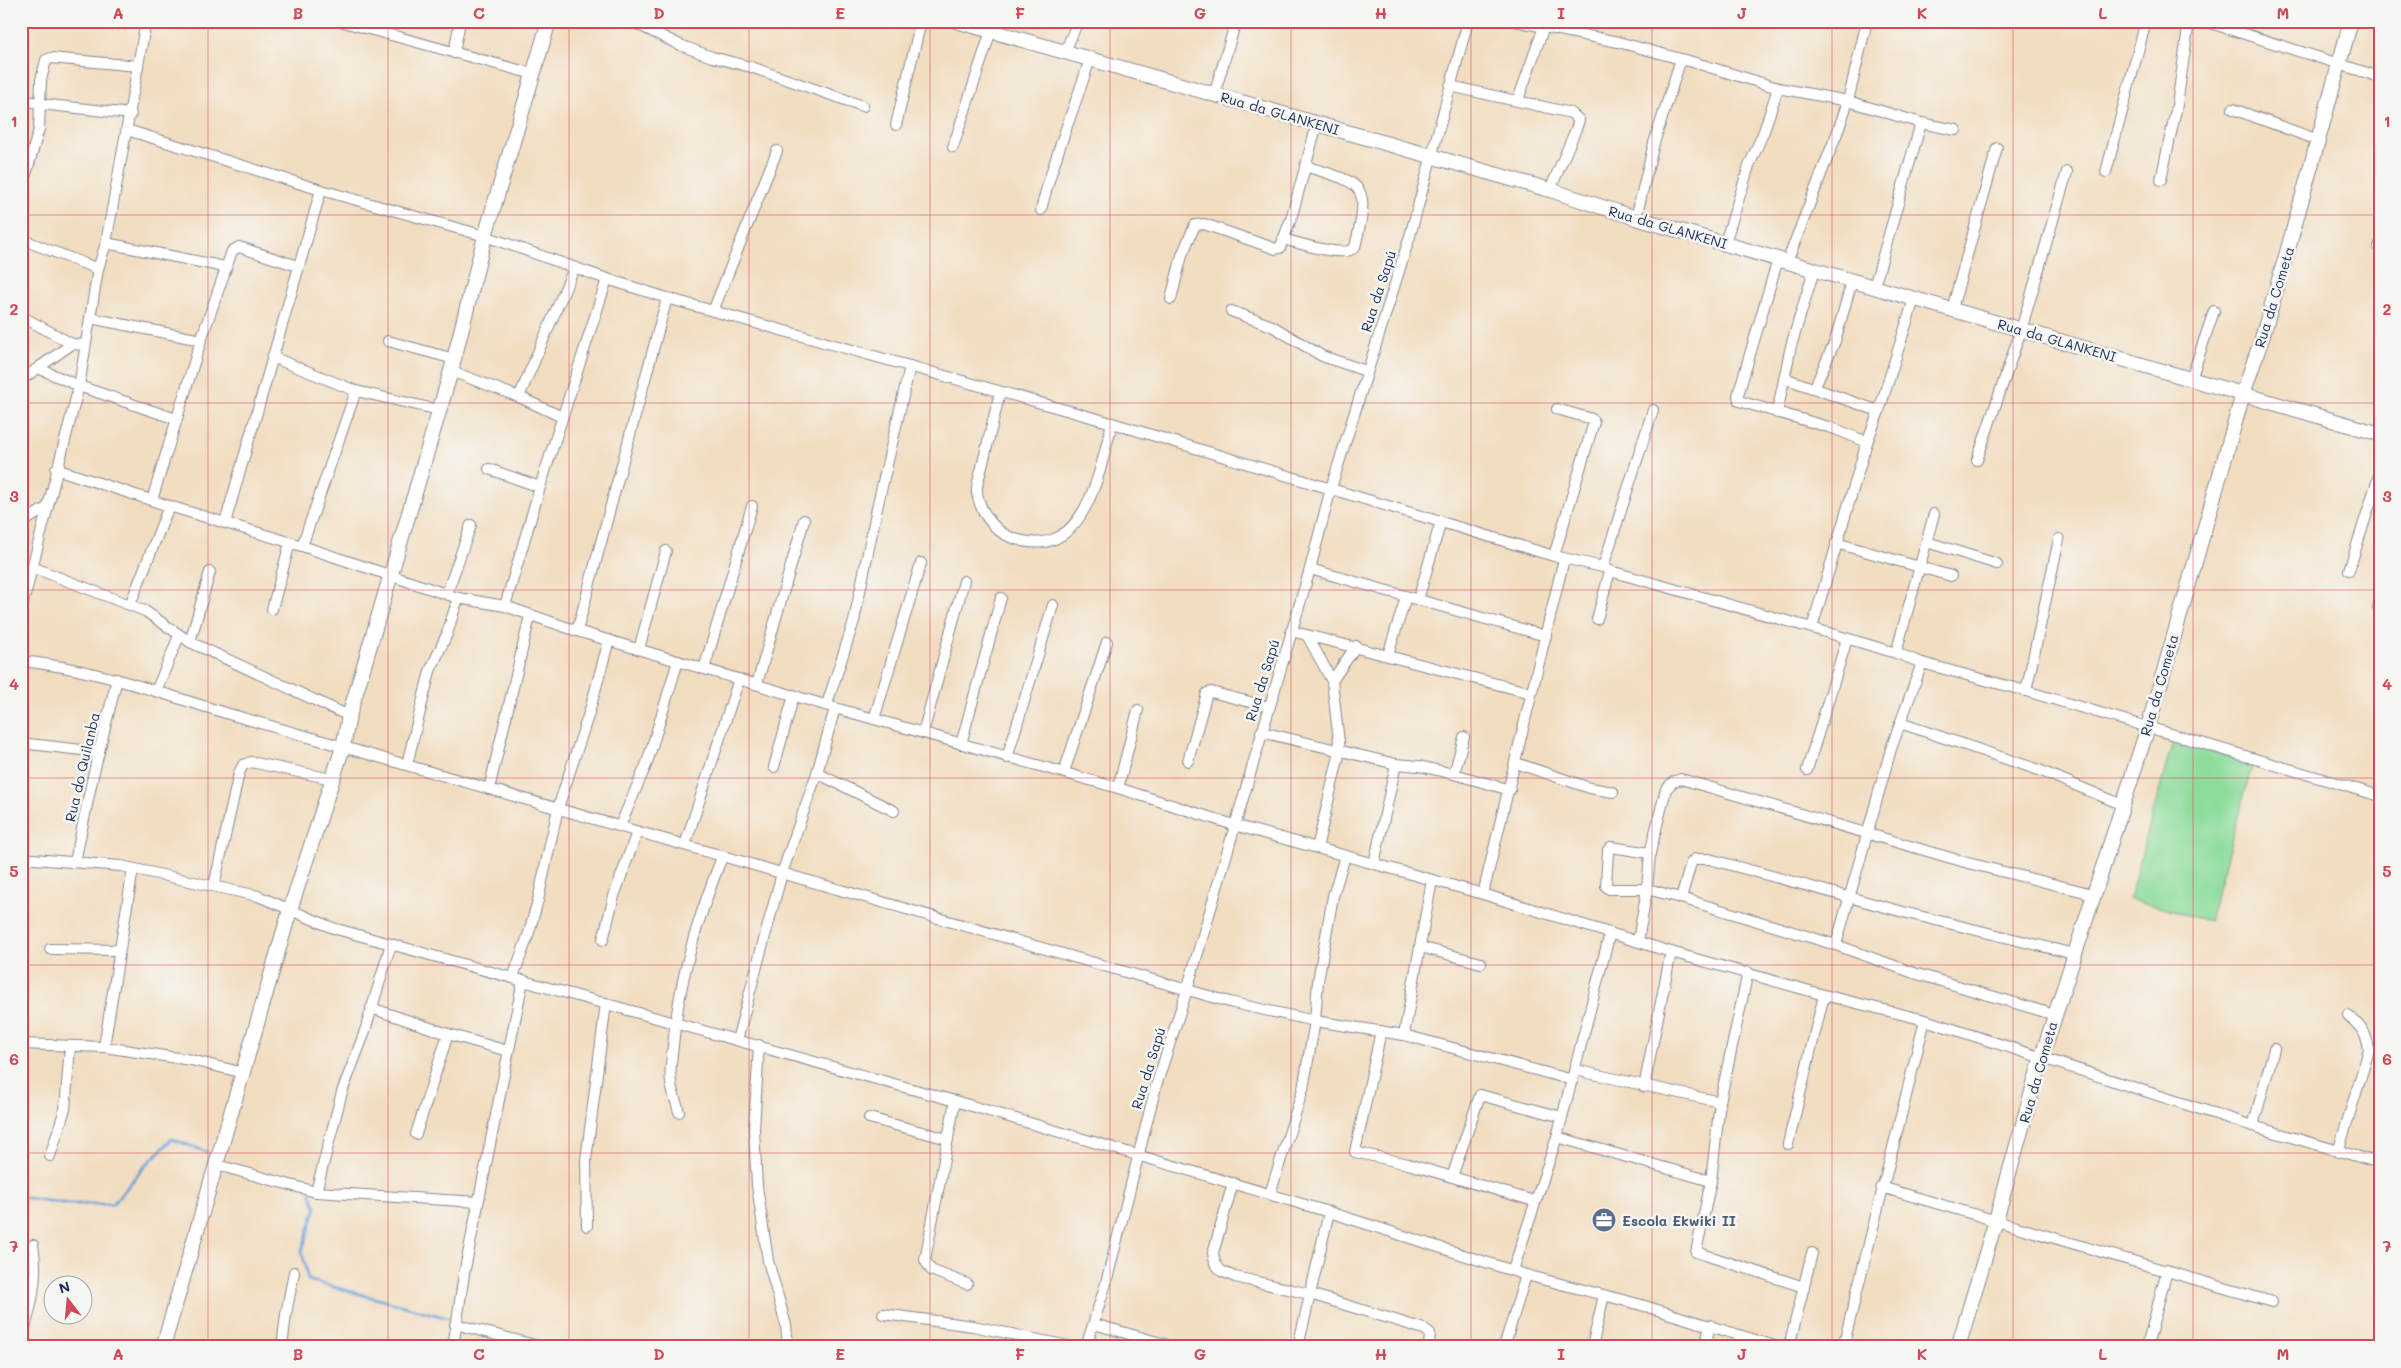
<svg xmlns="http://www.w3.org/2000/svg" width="2401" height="1368" font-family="Mali,sans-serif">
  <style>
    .pitch { fill: #8cdc9b; stroke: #54867c }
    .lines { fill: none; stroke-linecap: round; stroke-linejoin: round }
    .stream { stroke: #699fd6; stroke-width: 3 }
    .minor-casing { stroke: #86868f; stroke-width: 12 }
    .tertiary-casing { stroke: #86868f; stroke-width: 16 }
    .minor { stroke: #fff; stroke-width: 10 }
    .tertiary { stroke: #fff; stroke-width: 14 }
    .grid { fill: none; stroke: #d1495b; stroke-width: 1; stroke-opacity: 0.55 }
    .labels { text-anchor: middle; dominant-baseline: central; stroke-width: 5; stroke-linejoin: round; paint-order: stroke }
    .street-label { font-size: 14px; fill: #1b2f5e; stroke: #f6f6f2 }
    .service-label { font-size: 14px; font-weight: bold; fill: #4e5e75; stroke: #f6f6f2; text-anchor: start }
    .neatline { fill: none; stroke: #d1495b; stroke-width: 2 }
    .grid-label { font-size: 16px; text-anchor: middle; font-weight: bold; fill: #d1495b }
  </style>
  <rect width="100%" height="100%" fill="#f6f6f2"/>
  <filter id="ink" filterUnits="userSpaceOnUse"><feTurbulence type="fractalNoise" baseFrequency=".02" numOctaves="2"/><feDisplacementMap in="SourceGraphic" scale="10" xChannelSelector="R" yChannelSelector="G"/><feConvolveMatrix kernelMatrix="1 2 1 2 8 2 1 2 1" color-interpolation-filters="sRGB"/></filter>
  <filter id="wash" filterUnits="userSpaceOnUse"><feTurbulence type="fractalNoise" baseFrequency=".0096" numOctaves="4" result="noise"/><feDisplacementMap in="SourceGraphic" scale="20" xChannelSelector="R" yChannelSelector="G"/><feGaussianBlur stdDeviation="1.12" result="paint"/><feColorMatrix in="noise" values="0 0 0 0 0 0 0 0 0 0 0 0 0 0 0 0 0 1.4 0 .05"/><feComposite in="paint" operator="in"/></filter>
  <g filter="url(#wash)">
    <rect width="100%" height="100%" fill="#f2ddc0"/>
    <path class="pitch" d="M2173,741l80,22 -44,158 -80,-22z"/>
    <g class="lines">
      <g class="stream">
        <path d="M310,1193l6,14 -14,44 6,29 147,40"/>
        <path d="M21,1197l48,7h44l31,-37 28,-28 35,13"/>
        <path d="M543,1344l12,3"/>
      </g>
    </g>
  </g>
  <g filter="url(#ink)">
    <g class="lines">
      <defs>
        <g id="minor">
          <path d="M340,21l193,53"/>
          <path d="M631,21l49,24 32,12 39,10 112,39"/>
          <path d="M1515,21l103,21 78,21 82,25 70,13 73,22 35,7"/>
          <path d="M2204,21l176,56"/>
          <path d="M1065,52l13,-31"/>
          <path d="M454,53l6,-32"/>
          <path d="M1450,86l121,27 8,7 -3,9 -26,61"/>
          <path d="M1214,95l22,-74"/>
          <path d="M21,99l20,5 90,10"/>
          <path d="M1518,100l28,-79"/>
          <path d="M2233,109l85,31"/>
          <path d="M896,125l25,-104"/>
          <path d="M127,130l194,60 164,46 122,43 60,19 445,125 442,133 49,11 7,4 202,57 84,25 26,10 104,28 354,105"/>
          <path d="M953,147l38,-116"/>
          <path d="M2106,172l40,-151"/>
          <path d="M2161,180l16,-75 12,-84"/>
          <path d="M21,192l18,-63 2,-49 5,-20 5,-2 87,8"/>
          <path d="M1041,210c12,-51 33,-100 49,-151"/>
          <path d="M1636,218l18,-75 27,-84"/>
          <path d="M21,239l77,30"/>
          <path d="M1283,239c15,4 63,20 72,8 16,-64 9,-63 -50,-81"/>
          <path d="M106,243l119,24"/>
          <path d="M1725,243l24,-77 15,-35 14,-43"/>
          <path d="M2379,247l1,-3"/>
          <path d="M1778,259l-40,136 1,6 96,28 32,13"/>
          <path d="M1787,262l52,-134 9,-27 19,-80"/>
          <path d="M1874,287l47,-164"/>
          <path d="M1171,299l11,-44 13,-30 9,-1 72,25 4,-1 11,-29 26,-95"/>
          <path d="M1952,309l45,-161"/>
          <path d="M713,311l64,-160"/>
          <path d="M1231,311l41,15 50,30 44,15"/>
          <path d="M21,316l51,28"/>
          <path d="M90,318l111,22"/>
          <path d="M388,341l66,18"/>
          <path d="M272,357l84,34 83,19"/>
          <path d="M40,369l39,17 97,33"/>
          <path d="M451,371l68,26 43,20"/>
          <path d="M1784,378l95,33"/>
          <path d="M2191,379l23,-68"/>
          <path d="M21,380l51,-36 13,1"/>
          <path d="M1815,387l20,-46 17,-60"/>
          <path d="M1000,392c-6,25 -12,50 -18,75 -2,7 -6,18 -5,26 3,18 16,37 33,44 74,29 89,-63 102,-114"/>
          <path d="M519,397l55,-129"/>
          <path d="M1777,413l14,-67 23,-76"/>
          <path d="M1977,460l44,-130 46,-158"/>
          <path d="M56,469l113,37 133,40 156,52 47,8 72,25 258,77 283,80 116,37 249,69 188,58 153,43 101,25 328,106 127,37"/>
          <path d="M489,469l51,18"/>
          <path d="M152,500l49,-160 31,-89 7,-4 59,19"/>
          <path d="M21,523l27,-16"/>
          <path d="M225,523l96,-333"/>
          <path d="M1927,542l70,22"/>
          <path d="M1836,543l115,33"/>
          <path d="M302,546l54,-155"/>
          <path d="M1554,556l40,-134 -2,-3 -35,-10"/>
          <path d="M32,567l113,44 45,31 159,74"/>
          <path d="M1603,567l50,-157"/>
          <path d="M1310,569l236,67"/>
          <path d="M2349,570l31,-98"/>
          <path d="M447,593l24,-68"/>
          <path d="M1418,600l23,-79"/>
          <path d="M2380,600l-2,8 2,3"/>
          <path d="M130,605l39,-99"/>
          <path d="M505,606l35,-119 67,-208"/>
          <path d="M272,609l18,-66"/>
          <path d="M21,611l58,-225 19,-117 8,-26 40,-222"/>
          <path d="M1597,619l13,-48"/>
          <path d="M1812,628l55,-186 12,-31 35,-112"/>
          <path d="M577,631l90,-333"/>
          <path d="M1291,631l240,62"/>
          <path d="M1307,635l25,46 8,70 -23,97"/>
          <path d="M190,642l20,-70"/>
          <path d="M639,649l27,-98"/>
          <path d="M1896,653l38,-139"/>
          <path d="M1388,655l18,-58"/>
          <path d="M21,661c72,7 139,32 208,53l1004,289 82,18 89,14 169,45"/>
          <path d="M704,669l48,-163"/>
          <path d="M1332,681l24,-35"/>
          <path d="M757,684l47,-164"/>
          <path d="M156,691l23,-55"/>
          <path d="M2026,691l33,-152"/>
          <path d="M827,704l27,-83 23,-113 33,-142"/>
          <path d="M874,719l47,-156"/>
          <path d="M1900,723l139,47 84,35"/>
          <path d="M1261,732l135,32 23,2 35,8 56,16"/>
          <path d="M923,733l41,-152"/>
          <path d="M21,743l78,9"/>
          <path d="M961,744l40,-146"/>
          <path d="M1007,758l46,-153"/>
          <path d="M1188,761l19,-68 4,-1 58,15"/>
          <path d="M1516,763l74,25 23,4"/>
          <path d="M407,764l23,-93 17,-37 11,-36"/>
          <path d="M774,767l20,-72"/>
          <path d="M1807,770l40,-131"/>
          <path d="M1064,772l43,-130"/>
          <path d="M817,773l77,38"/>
          <path d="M1454,774l10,-37"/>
          <path d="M1118,788l20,-78"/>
          <path d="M489,789l41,-173"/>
          <path d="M620,826l27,-63 31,-102"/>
          <path d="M685,845l54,-166"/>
          <path d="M1650,853l-39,-6 -3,3 -2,36 3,3h38l34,9 155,47 78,28 141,42"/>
          <path d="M21,858l100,8 137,30 75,32 622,173 374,111 197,63 112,29 140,43"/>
          <path d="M75,862l18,-86 24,-97"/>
          <path d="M1374,864l22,-100"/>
          <path d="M214,886l25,-113 4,-8 8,-3 81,17"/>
          <path d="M1483,894l81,-335"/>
          <path d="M1681,898l10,-35 4,-4h14l198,54 167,41"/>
          <path d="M603,940l11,-44 23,-64"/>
          <path d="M1638,941l9,-52 3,-36 16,-64 7,-7 8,-3 287,84 125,31"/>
          <path d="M1836,945l55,-196 31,-86"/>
          <path d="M1420,947l61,16"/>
          <path d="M50,949l68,1"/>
          <path d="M1748,972l-28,130 -9,79 -15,71 108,35"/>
          <path d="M513,977l15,-41 10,-36 20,-92 31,-95 20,-73"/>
          <path d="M371,1008l77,26 60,17"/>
          <path d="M1381,1031l-26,121 53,12 126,37"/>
          <path d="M1404,1035l28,-155"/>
          <path d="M737,1040l45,-167 35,-100 18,-65"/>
          <path d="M21,1044l83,3 87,13 53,13"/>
          <path d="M759,1045l-5,85 3,56 11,75 18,64 2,22"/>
          <path d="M104,1047l29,-178"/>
          <path d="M1575,1070l145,32"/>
          <path d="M1644,1087l27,-135"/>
          <path d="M955,1101l-30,159 6,10 36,14"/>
          <path d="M679,1112c-2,-9 -7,-19 -8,-29 -2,-13 1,-25 2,-38 7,-70 24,-124 49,-188"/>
          <path d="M869,1118l79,21"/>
          <path d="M2253,1126l21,-77"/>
          <path d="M416,1134l32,-100"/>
          <path d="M1557,1137l154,44"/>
          <path d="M1788,1144l36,-149"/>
          <path d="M2338,1152l31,-102c-2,-17 -9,-24 -21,-35"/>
          <path d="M50,1156l15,-47 5,-62"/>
          <path d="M217,1165l99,27 162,10"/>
          <path d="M1452,1177l28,-82 82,22"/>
          <path d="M1233,1183l-20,70 2,10 6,8 14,6 75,17 114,35 6,4 -1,14"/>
          <path d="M1881,1187l391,115"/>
          <path d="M316,1192l26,-100 22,-58 27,-90"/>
          <path d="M1270,1194l33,-105 12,-68 3,-40 15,-85 12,-40"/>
          <path d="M587,1226l-1,-66 20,-157"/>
          <path d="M1513,1270l44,-133 53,-204"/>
          <path d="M883,1314l90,12 100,21"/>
          <path d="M455,1324l87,23"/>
          <path d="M1094,1324l81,23"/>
          <path d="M21,1341c10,-32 18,-63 12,-96"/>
          <path d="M21,1343l12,4"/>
          <path d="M282,1347l4,-33 8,-42"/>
          <path d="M453,1347l11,-73 59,-294"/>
          <path d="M1086,1347l20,-64 50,-197 31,-96 123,-421 21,-81 79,-252 58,-215"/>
          <path d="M1298,1347l31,-135"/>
          <path d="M1504,1347l22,-72"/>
          <path d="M1592,1347l12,-52"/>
          <path d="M1705,1347l5,-22"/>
          <path d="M1789,1347l23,-94"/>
          <path d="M1843,1347l82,-327"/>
          <path d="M2147,1347l20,-77"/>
        </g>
        <g id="tertiary">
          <path d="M956,21l594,169 86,28 744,216"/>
          <path d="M163,1347l127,-437 53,-163 6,-31 102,-345 34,-135 64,-215"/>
          <path d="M1958,1347l38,-127 46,-164 106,-329 95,-333 19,-56 26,-89 63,-228"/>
        </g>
      </defs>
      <use href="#minor" class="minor-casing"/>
      <use href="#tertiary" class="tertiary-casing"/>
      <use href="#minor" class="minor"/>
      <use href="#tertiary" class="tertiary"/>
    </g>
  </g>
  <path class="grid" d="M208,21v1326M388,21v1326M569,21v1326M749,21v1326M930,21v1326M1110,21v1326M1291,21v1326M1471,21v1326M1652,21v1326M1832,21v1326M2013,21v1326M2193,21v1326M21,215h2359M21,403h2359M21,590h2359M21,778h2359M21,965h2359M21,1153h2359"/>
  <defs>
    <symbol id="office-disc" viewBox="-11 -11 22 22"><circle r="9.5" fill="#5c6f8a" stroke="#f6f6f2"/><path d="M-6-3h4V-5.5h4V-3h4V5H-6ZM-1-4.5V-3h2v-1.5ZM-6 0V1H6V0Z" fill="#fff"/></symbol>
  </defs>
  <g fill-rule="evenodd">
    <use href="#office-disc" x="1590" y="1206" width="28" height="28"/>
  </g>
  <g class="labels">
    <g class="street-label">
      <text transform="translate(1280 113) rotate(16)">Rua da GLANKENI</text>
      <text transform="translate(1668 227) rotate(16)">Rua da GLANKENI</text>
      <text transform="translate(1378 291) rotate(-72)">Rua da Sapú</text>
      <text transform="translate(2274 297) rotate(-73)">Rua da Cometa</text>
      <text transform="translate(2057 340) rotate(16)">Rua da GLANKENI</text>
      <text transform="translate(1262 680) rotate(-73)">Rua da Sapú</text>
      <text transform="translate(2159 685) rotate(-74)">Rua da Cometa</text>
      <text transform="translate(82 767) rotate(-77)">Rua do Quilanba</text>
      <text transform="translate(1148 1068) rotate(-73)">Rua da Sapú</text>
      <text transform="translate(2038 1072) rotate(-74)">Rua da Cometa</text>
    </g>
    <g class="service-label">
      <text x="1622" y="1220">Escola Ekwiki II</text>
    </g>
  </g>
  <rect width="2401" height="1368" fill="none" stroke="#f6f6f2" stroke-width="55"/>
  <g transform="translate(68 1300) rotate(344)"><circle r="24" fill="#f6f6f2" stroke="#9ea6b7"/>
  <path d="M0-4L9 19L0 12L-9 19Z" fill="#d1495b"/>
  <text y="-8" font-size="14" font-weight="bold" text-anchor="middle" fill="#1b2f5e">N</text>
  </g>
  <rect x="28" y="28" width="2346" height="1312" class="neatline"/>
  <g class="grid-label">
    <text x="118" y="19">A</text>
    <text x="298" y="19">B</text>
    <text x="479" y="19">C</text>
    <text x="659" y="19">D</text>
    <text x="840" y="19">E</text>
    <text x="1020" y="19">F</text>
    <text x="1200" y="19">G</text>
    <text x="1381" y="19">H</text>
    <text x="1561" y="19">I</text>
    <text x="1742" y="19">J</text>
    <text x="1922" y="19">K</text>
    <text x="2103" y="19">L</text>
    <text x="2283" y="19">M</text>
    <text x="14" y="127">1</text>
    <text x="2387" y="127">1</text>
    <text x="14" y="315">2</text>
    <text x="2387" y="315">2</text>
    <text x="14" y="502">3</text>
    <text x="2387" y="502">3</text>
    <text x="14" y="690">4</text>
    <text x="2387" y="690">4</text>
    <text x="14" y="877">5</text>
    <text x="2387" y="877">5</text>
    <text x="14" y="1065">6</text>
    <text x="2387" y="1065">6</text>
    <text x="14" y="1252">7</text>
    <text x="2387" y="1252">7</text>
    <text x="118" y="1360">A</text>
    <text x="298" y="1360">B</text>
    <text x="479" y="1360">C</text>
    <text x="659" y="1360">D</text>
    <text x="840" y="1360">E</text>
    <text x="1020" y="1360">F</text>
    <text x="1200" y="1360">G</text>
    <text x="1381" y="1360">H</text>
    <text x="1561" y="1360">I</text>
    <text x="1742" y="1360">J</text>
    <text x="1922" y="1360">K</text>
    <text x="2103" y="1360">L</text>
    <text x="2283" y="1360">M</text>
  </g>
</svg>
